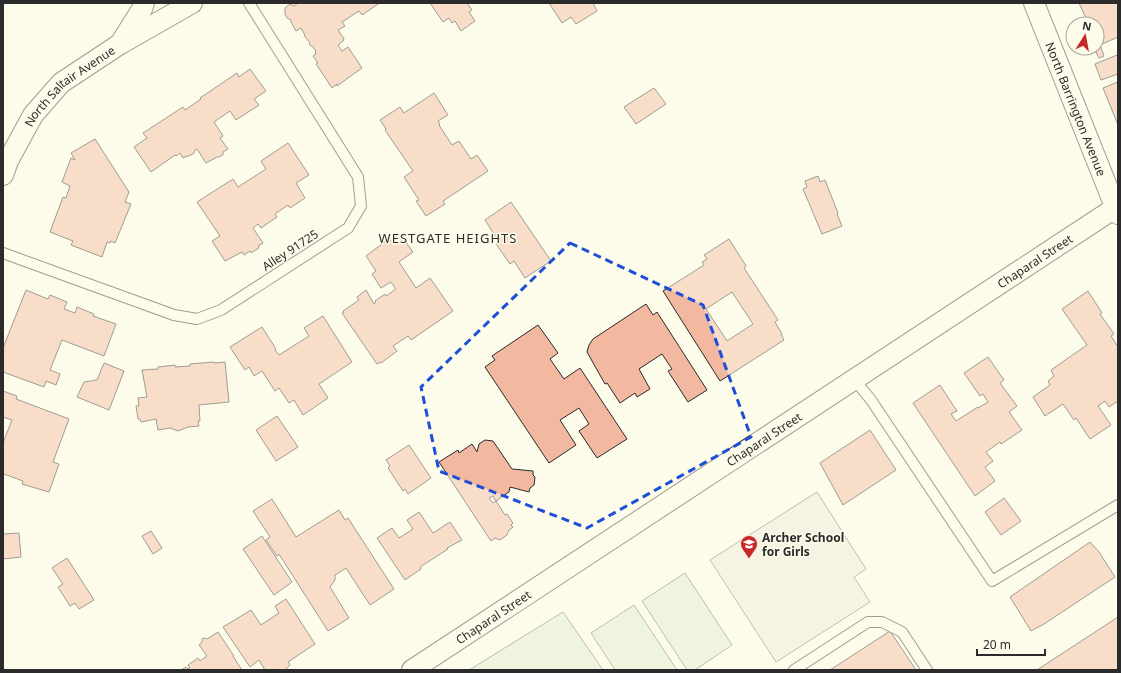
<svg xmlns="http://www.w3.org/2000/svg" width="1121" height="673" font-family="'Noto Sans',sans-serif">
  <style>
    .green { fill: #deebd1; stroke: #74746e }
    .parking { fill: #eceadb; stroke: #74746e }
    .building { fill: #f2b8a0; stroke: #2b2b2b; fill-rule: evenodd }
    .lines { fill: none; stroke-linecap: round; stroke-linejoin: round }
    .lane-casing { stroke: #2b2b2b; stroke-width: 12 }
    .street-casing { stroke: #2b2b2b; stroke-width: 22 }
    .lane { stroke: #fdfbea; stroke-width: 10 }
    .street { stroke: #fdfbea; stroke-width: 20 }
    .marked { fill: none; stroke: #1d4ed8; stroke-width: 3; stroke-dasharray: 8 5; stroke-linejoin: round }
    .labels { text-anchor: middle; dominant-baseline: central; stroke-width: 3; stroke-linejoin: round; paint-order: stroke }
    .street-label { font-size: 12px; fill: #2b2b2b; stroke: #fdfbea }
    .poi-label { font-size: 12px; font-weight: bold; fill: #2b2b2b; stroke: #fdfbea; text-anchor: start }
    .neighbourhood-label { font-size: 13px; letter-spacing: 1px; fill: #2b2b2b; stroke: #fdfbea }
  </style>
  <rect width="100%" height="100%" fill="#fdfbea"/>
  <g class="green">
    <path d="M685,573l47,72 -37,25h-8l-45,-69z"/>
    <path d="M634,605l43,65h-62l-24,-37z"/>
    <path d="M563,612l40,58h-134z"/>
  </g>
  <path class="parking" d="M817,492l49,77 -12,8 16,25 -94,60 -66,-102z"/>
  <g class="building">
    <path d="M298,3h79l1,1 -16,11 -3,-4 -17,11 3,4 -7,4 6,9 -1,2 -5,4 4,6 6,-4 14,21 -25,18v-2l-5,4 -16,-24 2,-1 -5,-7 3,-2 -1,-2 1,-1 -4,-5h-1l-2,-2 1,-1 -6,-8h1l-4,-7 -5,3 -5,-9v-2l-4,-2 -2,-4v-6l5,-4 4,2z"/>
    <path d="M430,3h37l5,7 -3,2 6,9 -14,10 -6,-10 -3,2 -3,-5 -6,4z"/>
    <path d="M549,3h44l4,8 -21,13 -5,-7 -9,6z"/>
    <path d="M1079,3h39v34l-18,8 4,11 -5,2 -5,-10h3v-24h-16l-1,-4 6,-2z"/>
    <path d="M1117,55l1,4v15l-17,6 -6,-16z"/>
    <path d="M250,69l16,22 -12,8 5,6 -23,15 -6,-9 -16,11 9,14 -3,2 8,11 -5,3v3l-4,2h-2l-11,6 -9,-14 -2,1 -1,3 -5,3h-2l-4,2 -3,-5 -4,3 -1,-1 -24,17 -17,-25 13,-9 -4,-5 40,-26 2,3 16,-11 -1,-1 37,-25 2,4z"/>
    <path d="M1118,82v43l-15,-37z"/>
    <path d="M654,88l12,16 -30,20 -12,-17z"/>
    <path d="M434,93l14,22 -10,6 2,3 -1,1 13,20 7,-4 12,18 6,-4 11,16 -45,30 2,3 -19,12 -10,-15 3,-1 -15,-23 9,-6 -28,-41 1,-1 -6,-9 20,-13 4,6z"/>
    <path d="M95,139l34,53 -4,10 6,2 -16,39 -4,-2 -1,2 -3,-1 -5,15 -31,-12 2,-4 -23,-9 13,-35 3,1 4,-12 -8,-4 9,-24 4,2 -4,-7z"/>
    <path d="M288,143l21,32 -13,8 9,15 -15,10 -2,-3 -13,9 2,3 -16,11 -3,-4 -5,4 10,15 -5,3 1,2 -8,5 -1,-2 -6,4 -2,-3 -17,9 -13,-20 8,-5 -23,-34 36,-23 5,8 28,-18 -5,-8z"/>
    <path d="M818,176l2,6 5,-2 13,33 -1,1 5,12 -20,8 -19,-45 4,-2 -2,-6z"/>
    <path d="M511,202l40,59 -26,17 -11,-17 -4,3 -14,-20 3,-2 -14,-22z"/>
    <path d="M400,234l13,18 -14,10 17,26 14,-10 23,33 -42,29 -3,-4 -15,10 4,5 -16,12v-1l-4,2 -35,-51 2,-1 -1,-1 16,-11 -2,-3 9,-7 8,14 2,-2 -1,-1 10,-7 1,2 10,-7 -5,-7 -10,6 -9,-14 4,-3 -10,-15 20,-15 1,2z"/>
    <path d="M729,239l17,27 -2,2 34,52 -3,2 7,12h-1l3,6 -64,41 -57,-90 41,-26 -2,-3 5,-3 -3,-4zM732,292l21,32 -26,17 -21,-32z"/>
    <path d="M26,290l22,9 2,-4 17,7 -3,7 11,4 2,-6 17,7 -1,2 23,8 -12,32 -42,-16 -12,30 10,4 -4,11 -10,-4 -2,6 -41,-15v-24z"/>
    <path d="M1088,291l14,22 -2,1 14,20 -3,2 7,11v54l-9,6 -4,-6 -7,5 13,19 -21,14 -14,-21 -2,2 -11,-16 -18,12 -12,-19 17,-12 -2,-4 6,-5 -3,-6 36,-25 -25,-36z"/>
    <path d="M646,304l7,11 4,-3 50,78 -19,12 -20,-31 4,-2 -10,-15 -23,15 11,20 -13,8 -2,-4 -15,10 -13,-20 -2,1 -18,-32 2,-7 4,-6z"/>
    <path d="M323,316l29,46 -33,22 9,14 -25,17 -9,-15 -5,3 -10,-15 -4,3 -13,-20 -8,5 -5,-9 -4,3 -15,-23 32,-20 14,22 -1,1 4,5 30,-19 -5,-8z"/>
    <path d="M538,325l20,28 -8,6 14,20 16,-11 47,71 -30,19 -18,-27 10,-7 -10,-16 -19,12 16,25 -27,18 -64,-96 10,-7 -3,-4z"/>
    <path d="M988,357l16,23 -4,3 17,23 -8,6 13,18 -21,14 -1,-2 -14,10 7,9 -8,6 10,14 -20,15 -62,-93 27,-18 17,26 -6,3 5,7 22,-14v1l10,-6 -5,-8 -3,2 -16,-23z"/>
    <path d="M214,362v1l11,-1 4,40 -30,3 1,16h-2l1,5 -11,1 -10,4 -8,-3 -12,2 -2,-11 -15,3 -1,-3h-2l-2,-13h3l-1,-8 9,-1 -5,-27 16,-1v-2l17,-2v2l15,-1v-2z"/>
    <path d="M104,363l20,8 -15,39 -32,-13 7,-15 13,-2z"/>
    <path d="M3,391l14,5 -1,3 53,20 -16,43 6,2 -10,28 -27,-8 1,-3 -19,-7 -1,1v-32l9,-23 -9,-3z"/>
    <path d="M277,416l21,31 -22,14 -20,-31z"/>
    <path d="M870,430l26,40 -53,35 -23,-42z"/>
    <path d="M485,440l8,1 19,28 21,2v4l2,2 -1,8 -4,3 -1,4 -19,-5 -1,5 -13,9 -3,-5 -4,2 4,5 3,-2 9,14 2,-1 6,9 -2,2 2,2 -4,3 -2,5 -7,5 -5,-2 -4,3 -52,-79 19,-12 1,3 13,-9 5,8 2,-8z"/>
    <path d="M409,445l22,33 -23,16 -3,-5 -2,2 -15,-23 2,-2 -4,-6z"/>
    <path d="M1004,498l17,23 -20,14 -16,-23z"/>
    <path d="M272,499l24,38 43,-27 6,10 3,-2 46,71 -24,16 -24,-37 -11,7v5l-5,7 19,31 -21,13 -49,-77 -2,2 -11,-16 4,-3 -17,-26z"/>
    <path d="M419,512l14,21 17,-11 12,18 -15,8 1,1 -28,18 1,2 -16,11 -28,-42 15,-10 7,10 14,-9 -6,-9z"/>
    <path d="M151,531l11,17 -9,6 -11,-18z"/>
    <path d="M19,533l2,24 -18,2v-25z"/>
    <path d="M262,536l30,46 -18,13 -31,-46z"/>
    <path d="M1090,542l9,10 16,25 -71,47 -13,7 -21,-34z"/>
    <path d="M67,558l27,42 -15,9 -4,-6 -5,3 -12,-19 5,-3 -11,-16z"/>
    <path d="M286,599l29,45 -27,18 2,3 -5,5h-20l-6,-10 -9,7 -27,-40 28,-17 10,15 18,-12 -4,-7z"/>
    <path d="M1118,617v53h-81z"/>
    <path d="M890,631l26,39h-86z"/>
    <path d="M218,632l16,24h-1l9,14h-61l5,-3 2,2 2,-1 -2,-3 10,-7 2,3 7,-5 -8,-11 3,-3v-3l2,-1 3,1z"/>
  </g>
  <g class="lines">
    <defs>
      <g id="lane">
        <path d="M3,253l171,62 23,4 24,-9 127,-82 13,-22 -3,-29 -109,-174"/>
        <path d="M854,379l17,21 121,181 126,-76"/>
        <path d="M794,670l74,-48h14l20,10 25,38"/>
      </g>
      <g id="street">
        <path id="s1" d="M1034,3l84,211"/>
        <path d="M122,43l70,-40"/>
        <path id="s2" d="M3,175l5,-14 25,-46 28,-32 59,-39 22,-35 2,-6"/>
        <path id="s3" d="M412,670l703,-462"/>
      </g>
    </defs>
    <use href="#lane" class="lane-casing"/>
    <use href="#street" class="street-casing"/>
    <use href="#lane" class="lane"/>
    <use href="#street" class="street"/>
  </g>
  <path d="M0 0H1121V673H0ZM570,243l133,62 48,132 -164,91 -148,-57 -18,-84z" fill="#fdfbea" fill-opacity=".55" fill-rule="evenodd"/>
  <path class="marked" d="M570,243l133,62 48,132 -164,91 -148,-57 -18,-84z"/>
  <defs>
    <symbol id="school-pin" viewBox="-11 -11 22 30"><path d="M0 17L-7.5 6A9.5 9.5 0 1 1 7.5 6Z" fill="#c62828" stroke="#fdfbea"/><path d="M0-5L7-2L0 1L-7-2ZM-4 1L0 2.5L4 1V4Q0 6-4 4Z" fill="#fff"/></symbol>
  </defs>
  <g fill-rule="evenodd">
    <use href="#school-pin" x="739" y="534" width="20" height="27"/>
  </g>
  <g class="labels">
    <g class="street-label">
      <text stroke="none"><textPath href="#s2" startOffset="114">North Saltair Avenue</textPath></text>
      <text stroke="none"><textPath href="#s1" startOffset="114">North Barrington Avenue</textPath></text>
      <text transform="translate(290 250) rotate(-33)">Alley 91725</text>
      <text stroke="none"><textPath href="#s3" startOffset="745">Chaparal Street</textPath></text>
      <text stroke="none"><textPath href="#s3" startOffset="421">Chaparal Street</textPath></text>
      <text stroke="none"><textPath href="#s3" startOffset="97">Chaparal Street</textPath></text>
    </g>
    <g class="poi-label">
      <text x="762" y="537">Archer School<tspan x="762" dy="14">for Girls</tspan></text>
    </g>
    <g class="neighbourhood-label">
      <text x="448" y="238">WESTGATE HEIGHTS</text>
    </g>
  </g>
  <rect width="1121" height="673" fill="none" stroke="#2b2b2b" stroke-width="8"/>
  <g transform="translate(1085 36) rotate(11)"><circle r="19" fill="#fdfbea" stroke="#a9a89e"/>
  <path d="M0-3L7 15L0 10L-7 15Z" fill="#c62828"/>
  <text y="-6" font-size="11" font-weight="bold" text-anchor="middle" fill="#2b2b2b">N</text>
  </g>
  <path d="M977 649v6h68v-6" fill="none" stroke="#2b2b2b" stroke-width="2"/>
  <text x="983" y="649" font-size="12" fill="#2b2b2b" stroke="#fdfbea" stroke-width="3" paint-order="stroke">20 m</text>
</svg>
